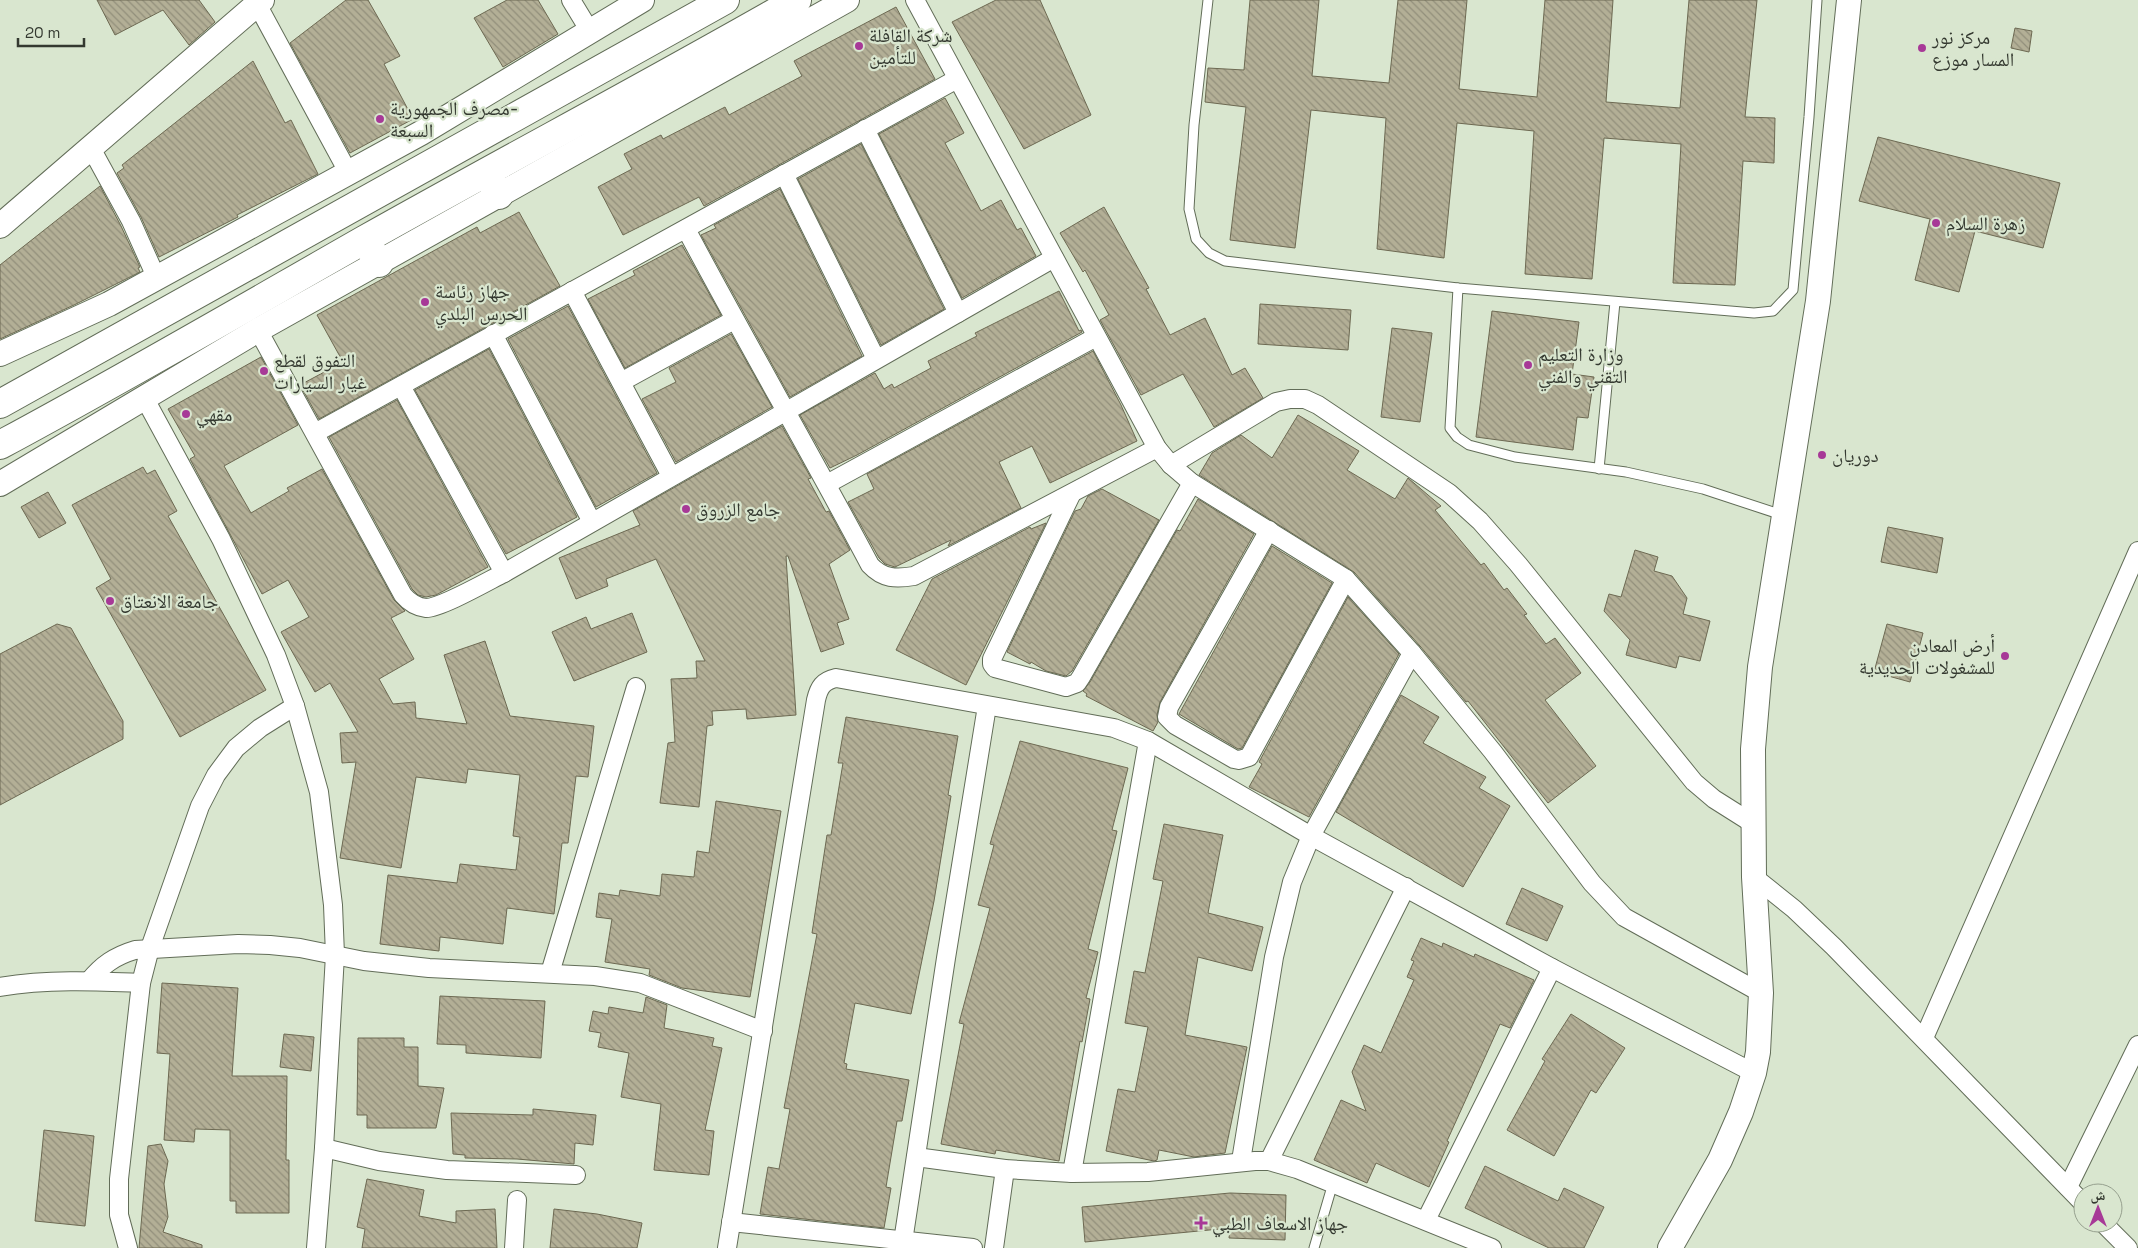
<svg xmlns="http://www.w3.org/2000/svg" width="2138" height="1248" font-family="'Space Grotesk','Noto Naskh Arabic',sans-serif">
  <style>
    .building { fill: url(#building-back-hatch); stroke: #6d6952 }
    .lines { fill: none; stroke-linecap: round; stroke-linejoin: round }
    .lane-casing { stroke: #626d58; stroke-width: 11 }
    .street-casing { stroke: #626d58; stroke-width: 20 }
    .secondary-casing { stroke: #626d58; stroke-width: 26 }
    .highway-casing { stroke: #626d58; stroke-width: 30 }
    .lane { stroke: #fff; stroke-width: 9 }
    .street { stroke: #fff; stroke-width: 18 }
    .secondary { stroke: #fff; stroke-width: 24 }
    .highway { stroke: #fff; stroke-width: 28 }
    .poi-dot { fill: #a73997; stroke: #d9e6cf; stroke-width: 2 }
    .labels { text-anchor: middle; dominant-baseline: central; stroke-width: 4.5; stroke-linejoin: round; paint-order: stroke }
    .poi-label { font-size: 19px; fill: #343930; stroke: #d9e6cf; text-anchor: start }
  </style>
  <defs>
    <pattern id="building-back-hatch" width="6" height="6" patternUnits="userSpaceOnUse" patternTransform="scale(1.25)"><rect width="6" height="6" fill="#b3af96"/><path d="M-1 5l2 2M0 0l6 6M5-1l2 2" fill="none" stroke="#928f7b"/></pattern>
  </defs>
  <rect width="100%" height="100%" fill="#d9e6cf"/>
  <g class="building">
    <path d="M97,0h102l16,22 -26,23 -26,-35 -48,25z"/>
    <path d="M346,0h22l32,56 -16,8 29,55 -63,34 -60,-110z"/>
    <path d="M507,0h31l20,34 -55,33 -29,-49z"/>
    <path d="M996,0h44l51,115 -67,34 -72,-127z"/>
    <path d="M1250,0h69l-7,76 77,7 9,-83h69l-8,89 78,8 8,-97h68l-7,102 74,6 9,-108h68l-12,117 30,1 -1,45 -31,-2 -8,124 -62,-2 8,-139 -77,-6 -12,141 -67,-5 9,-143 -77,-8 -13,135 -67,-9 9,-131 -75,-8 -16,138 -65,-8 16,-133 -41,-5 3,-34 36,2z"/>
    <path d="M896,7l39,72 -231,127 -5,-9 -76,38 -25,-48 34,-18 -8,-15 37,-19 2,4 62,-32 4,8 73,-39 -8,-15z"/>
    <path d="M2015,28l17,3 -3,21 -18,-4z"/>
    <path d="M253,61l32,62 6,-3 27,54 -81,41 1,2 -79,40 -18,-40 -24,-44 7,-5 -2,-3z"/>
    <path d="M945,98l19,35 -19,10 36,68 20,-11 16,30 4,-2 15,28 -74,42 -83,-164z"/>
    <path d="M1878,137l182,46 -17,65 -68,-17 -16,61 -44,-12 15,-61 -71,-18z"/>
    <path d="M861,144l83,165 -63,36 -83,-166z"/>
    <path d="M100,186l21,40 19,41 -2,1 2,4 -66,33 -74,34v-74z"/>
    <path d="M780,189l82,167 -72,41 -89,-162 15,-7 -2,-3z"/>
    <path d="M1104,207l45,81 -3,1 24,46 35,-17 27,57 13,-7 18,30 -49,29 -31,-53 -42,21 -41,-75 9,-5 -24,-45 -2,2 -23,-39z"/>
    <path d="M519,212l41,74 -241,133 -19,-34 43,-23 -26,-47 160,-88 3,6z"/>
    <path d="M682,245l39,70 -96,53 -37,-69 47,-24 -2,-4z"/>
    <path d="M1059,291l20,40 2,-1 1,2 -225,123 -27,13 -30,-53 75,-42 9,16 8,-5 2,4 37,-20 -3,-7 49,-25 -2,-3z"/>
    <path d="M1260,304l91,6 -3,40 -90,-6z"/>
    <path d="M568,306l89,167 -61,34 -88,-168z"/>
    <path d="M1492,311l87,11 -7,52 22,3 -6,41 -11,-1 -4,33 -97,-13z"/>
    <path d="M1392,328l40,5 -12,89 -39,-5z"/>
    <path d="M731,334l41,73 -96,55 -34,-63 34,-17 -7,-14z"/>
    <path d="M489,349l88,168 -71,37 -91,-164z"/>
    <path d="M1093,351l28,54 16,36 -87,42 -18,-37 -33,16 22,46 -73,38 3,-6 -56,27 -10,-3 -6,-6 -31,-56 26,-13 -7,-15z"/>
    <path d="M261,357l37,68 -74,41 27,47 38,-22 -2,-3 35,-19 72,131 11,11 -14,7 23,41 -35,20 14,25 22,-2 1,16 51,6 -23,-69 41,-14 25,75 84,10 -6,51 -12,-1 -8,67h-6l-8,71 -47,-6 -4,36 -63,-7 -1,14 -59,-7 8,-69 69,8 3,-19 56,6 4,-33 -7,-1 7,-61 -52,-6 -2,14 -50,-6 -15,91 -61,-10 16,-96 -14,1 -2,-30 18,-1 -28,-49 -15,9 -34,-60 28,-15 -21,-37 -26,14 -72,-135 5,-3 -27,-47z"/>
    <path d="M397,400l91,167 -52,28 -10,2 -8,-2 -6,-6 -83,-152z"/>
    <path d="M1298,415l61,36 -12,19 48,29 13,-21 33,28 -6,4 46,55 3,-2 20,27 3,-2 20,26 -3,1 22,29 9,-6 26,35 -36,27 51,66 -48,37 -80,-102 -2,1 -46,-56 -66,-74 -155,-97 13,-22 29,-18 31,23z"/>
    <path d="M782,426l29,52 -3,1 18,33 3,-1 21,39 -21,14 20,55 -12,4 7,21 -23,8 -33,-96h-2l10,159 -49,4 -1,-10 -34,2 1,14 -6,1 -8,81 -39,-4 8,-60 7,-1 -4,-63 26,-1 -1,-17h9l-49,-102 -50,20 2,7 -32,13 -17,-41 81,-33 -7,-14z"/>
    <path d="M143,467l4,7 8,-4 22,41 -9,5 98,174 -86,47 -84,-149 15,-9 -39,-74z"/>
    <path d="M1102,489l57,31 -87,151 -6,5 -20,-5 -15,-9 -1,2 -23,-12 68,-141 6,-2 7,-13z"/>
    <path d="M48,492l18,31 -27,15 -18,-31z"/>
    <path d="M1198,499l56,35 -94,168 -3,13 1,7 -5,9 -67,-35 1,-2 -4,-3 7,-9 87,-152 3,1z"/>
    <path d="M1046,523l-80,162 -70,-35 36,-71 98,-52 1,2z"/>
    <path d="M1888,527l55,11 -6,35 -56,-11z"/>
    <path d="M1272,546l60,37 -90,165 -4,1 -59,-35z"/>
    <path d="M1635,550l23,7 -4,14 18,5 15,22 -4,16 27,7 -10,40 -21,-5 -3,12 -50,-13 4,-15 -26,-29 5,-17 12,3z"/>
    <path d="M1348,597l51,57 -90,163 -60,-30 13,-23 -3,-2z"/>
    <path d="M632,613l15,39 -73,29 -22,-49 34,-15 5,12z"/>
    <path d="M57,624l14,4 52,93v18l-123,66v-151z"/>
    <path d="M1887,624l36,9 -13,49 -36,-10z"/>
    <path d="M1401,695l38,22 -16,26 63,34 -7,11 31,18 -47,81 -127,-75z"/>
    <path d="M846,717l112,19 -10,59 3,1 -17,105 -23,113 -56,-11 -11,60 3,1 -1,5 63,11 -7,41h-5l-11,66 5,1 -7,40 -124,-14 8,-47 11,2 11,-60 -6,-1 33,-174 -5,-1 15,-98h4l12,-72h-5z"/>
    <path d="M1020,741l108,27 -16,62 5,1 -29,118 10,3 -12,46 4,1 -8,43 -2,-1 -21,120 -63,-11 -1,4 -54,-10 23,-120 -5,-1 31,-115 -12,-3 16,-60 -4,-1z"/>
    <path d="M716,801l65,10 -31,186 -68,-9 -33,-13 1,-6 -45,-7 7,-43 -16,-2 3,-24 20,3 1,-6 40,6 2,-22 32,3 3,-26 12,2z"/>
    <path d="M1164,824l59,11 -15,78 55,14 -11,44 -54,-14 -13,78 62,12 -22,106 -31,4 -35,-7 -2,10 -3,1 -48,-10 12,-62 17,3 13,-65 -23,-4 9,-52 11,2 18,-92 -10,-2z"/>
    <path d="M1522,888l41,18 -16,35 -41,-17z"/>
    <path d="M1421,938l21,9 1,-4 31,14 1,-3 59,26 -24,48 -10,-4 -53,117 2,1 -20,45 -53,-24 -9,20 -53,-23 27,-60 25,11 -14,-39 12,-27 17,8 33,-73 -7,-3 7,-16 -3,-1z"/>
    <path d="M162,983l76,5 -6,88h55l-1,84h3v53h-53v-12h-6v-71l-35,-1 -1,13 -30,-2 6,-86 -13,-1z"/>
    <path d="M440,996l105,5 -4,57 -75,-5v-8l-29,-1z"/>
    <path d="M646,997l21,8 -3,23 50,10 -2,8 10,2 -17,82 9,1 -5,44 -55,-5 7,-66 -40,-7 8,-44 -31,-6 3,-14 -12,-2 4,-20 15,3 1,-7 34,6z"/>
    <path d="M1571,1014l54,34 -29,45 -5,-3 -37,66 -47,-26 38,-69 -3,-2z"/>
    <path d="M284,1034l30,3 -3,34 -31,-4z"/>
    <path d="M358,1038h46v9h14v39l26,2 -8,40h-69v-13h-10z"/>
    <path d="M533,1109l63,6 -3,30 -18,-2 -1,21 -57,-5 -52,-1v-3l-12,-1 -2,-41 82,2z"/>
    <path d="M44,1130l50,6 -9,90 -50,-5z"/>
    <path d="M161,1144l7,17 -4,23 4,33 -5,15 39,13v3h-63l9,-102z"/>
    <path d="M1485,1166l73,35 6,-13 40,19 -20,41h-35l-84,-40z"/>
    <path d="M367,1179l57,11 -5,26 37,7v-12l39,-2 2,39h-135l3,-19 -8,-2z"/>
    <path d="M1230,1193l56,2 -1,45 -56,-2 1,-10 -145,14 -3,-35z"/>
    <path d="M554,1209l43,5 45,9 -5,25h-87z"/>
  </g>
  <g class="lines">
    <defs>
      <g id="lane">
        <path d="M1208,0l-14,125 -5,84 7,30 13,14 16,8 233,27 296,25 19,-2 20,-21 16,-173 8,-117"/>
        <path d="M1458,288l-8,140 7,9 12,8 46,12 111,15 77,17 79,26"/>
        <path d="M1599,469l16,-167"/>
        <path d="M1314,1248l19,-65"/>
      </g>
      <g id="street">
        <path d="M571,0l20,33"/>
        <path d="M915,0l242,448 14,17 21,18 154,96 66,74 81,99 99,131 32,34 137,76"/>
        <path d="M257,4l91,168"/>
        <path d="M865,129l93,184"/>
        <path d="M91,148l40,73 26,58"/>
        <path d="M784,174l92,185"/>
        <path d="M686,229c60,113 124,223 184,336 13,14 26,14 44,11l243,-128"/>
        <path d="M572,291l99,185"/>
        <path d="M258,330l145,265c6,7 13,12 23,13 15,0 62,-27 78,-35l550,-315"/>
        <path d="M493,334l99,188"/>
        <path d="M621,382l113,-62"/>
        <path d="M401,386l103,187"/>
        <path d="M145,399l76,140 55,116 19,51 24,86 14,113 2,50 -11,193 -8,100"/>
        <path d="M315,433l642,-354"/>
        <path d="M1171,465l105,-63 14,-3h15l13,6 131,88 31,28 38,43 176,218 20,17 38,24"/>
        <path d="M827,484l269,-147"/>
        <path d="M1071,495l-79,164v5l3,4 71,19 11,-4 4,-6 111,-194"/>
        <path d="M1269,530l-100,177 -2,10 8,8 59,34 5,1 10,-3 97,-178"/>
        <path d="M1754,877l40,32 40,38 249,256"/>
        <path d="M550,973l86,-286"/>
        <path d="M89,981c13,-16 26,-25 46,-31l103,-6 32,1 30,3 64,13 65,7 166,8 45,7 123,48"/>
        <path d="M0,987c46,-8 95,-6 141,-4"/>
        <path d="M1924,1038l214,-487"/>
        <path d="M324,1148l55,13 68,9 129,5"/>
        <path d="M916,1157l89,12 67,4 76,-1 107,-11h14l28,8 195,79"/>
        <path d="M1241,1161l33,-204 18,-75 19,-46 101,-183"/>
        <path d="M1269,1161l137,-274"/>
        <path d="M1072,1173l76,-432"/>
        <path d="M2068,1187l70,-142"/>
        <path d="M1426,1220l126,-252"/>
        <path d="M731,1222l242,26"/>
        <path d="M2103,1223l25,25"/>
        <path d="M128,1248l-9,-33v-36l22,-196 9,-35 50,-142 16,-31 20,-27 24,-20 35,-22"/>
        <path d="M514,1248l3,-48"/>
        <path d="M727,1248l89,-548c3,-13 7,-19 20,-22l278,50 34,13 163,95 241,132 202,105"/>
        <path d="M902,1248l44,-290 41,-252"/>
        <path d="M994,1248l11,-79"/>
      </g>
      <g id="secondary">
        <path d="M0,226l262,-226"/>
        <path d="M0,354l109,-50 312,-171 221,-133"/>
        <path d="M0,484l258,-154 589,-330"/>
        <path d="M1670,1248l50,-88 21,-48 13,-39 4,-21 3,-59 -7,-116 -1,-128 7,-82 58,-366 31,-301"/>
      </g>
      <g id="highway">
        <path d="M486,173l13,22"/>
        <path d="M365,240l14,23"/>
        <path d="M0,404l725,-404"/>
        <path d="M0,445c123,-66 243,-136 364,-205 144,-81 290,-158 433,-240"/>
      </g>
    </defs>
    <use href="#lane" class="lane-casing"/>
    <use href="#street" class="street-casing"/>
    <use href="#secondary" class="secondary-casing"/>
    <use href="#highway" class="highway-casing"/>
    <use href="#lane" class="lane"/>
    <use href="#street" class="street"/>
    <use href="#secondary" class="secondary"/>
    <use href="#highway" class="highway"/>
  </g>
  <g class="poi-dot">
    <circle cx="859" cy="46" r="5"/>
    <circle cx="1922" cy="48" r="5"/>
    <circle cx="380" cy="119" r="5"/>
    <circle cx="1936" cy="223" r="5"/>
    <circle cx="425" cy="302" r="5"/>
    <circle cx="1528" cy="365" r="5"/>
    <circle cx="264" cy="371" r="5"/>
    <circle cx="186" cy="414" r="5"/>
    <circle cx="1822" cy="455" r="5"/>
    <circle cx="686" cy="509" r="5"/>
    <circle cx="110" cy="601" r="5"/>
    <circle cx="2005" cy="656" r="5"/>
    <path d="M1198.5 1215.5h5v5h5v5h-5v5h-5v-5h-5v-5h5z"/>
  </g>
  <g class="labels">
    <g class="poi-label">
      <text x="869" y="35">شركة القافلة<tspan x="869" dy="22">للتأمين</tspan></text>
      <text x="1932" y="37">مركز نور<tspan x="1932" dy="22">المسار موزع</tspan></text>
      <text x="390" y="108">مصرف الجمهورية-<tspan x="390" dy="22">السبعة</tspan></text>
      <text x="1946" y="223">زهرة السلام</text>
      <text x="435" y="291">جهاز رئاسة<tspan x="435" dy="22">الحرس البلدي</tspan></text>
      <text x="1538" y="354">وزارة التعليم<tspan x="1538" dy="22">التقني والفني</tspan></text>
      <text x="274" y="360">التفوق لقطع<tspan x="274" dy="22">غيار السيارات</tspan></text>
      <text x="196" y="414">مقهي</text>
      <text x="1832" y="455">دوريان</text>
      <text x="696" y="509">جامع الزروق</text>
      <text x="120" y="601">جامعة الانعتاق</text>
      <text x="1995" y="645" text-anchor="end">أرض المعادن<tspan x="1995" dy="22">للمشغولات الحديدية</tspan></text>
      <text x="1212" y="1223">جهاز الاسعاف الطبي</text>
    </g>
  </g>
  <g transform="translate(2098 1208)"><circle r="24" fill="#d9e6cf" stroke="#97a18f"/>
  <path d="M0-4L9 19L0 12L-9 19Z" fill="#a73997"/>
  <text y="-8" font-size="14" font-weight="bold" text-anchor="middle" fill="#343930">ش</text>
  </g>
  <path d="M18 38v8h66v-8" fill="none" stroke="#343930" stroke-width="2.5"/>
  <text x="25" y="38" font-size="15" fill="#343930" stroke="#d9e6cf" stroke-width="4" paint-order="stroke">20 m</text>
</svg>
